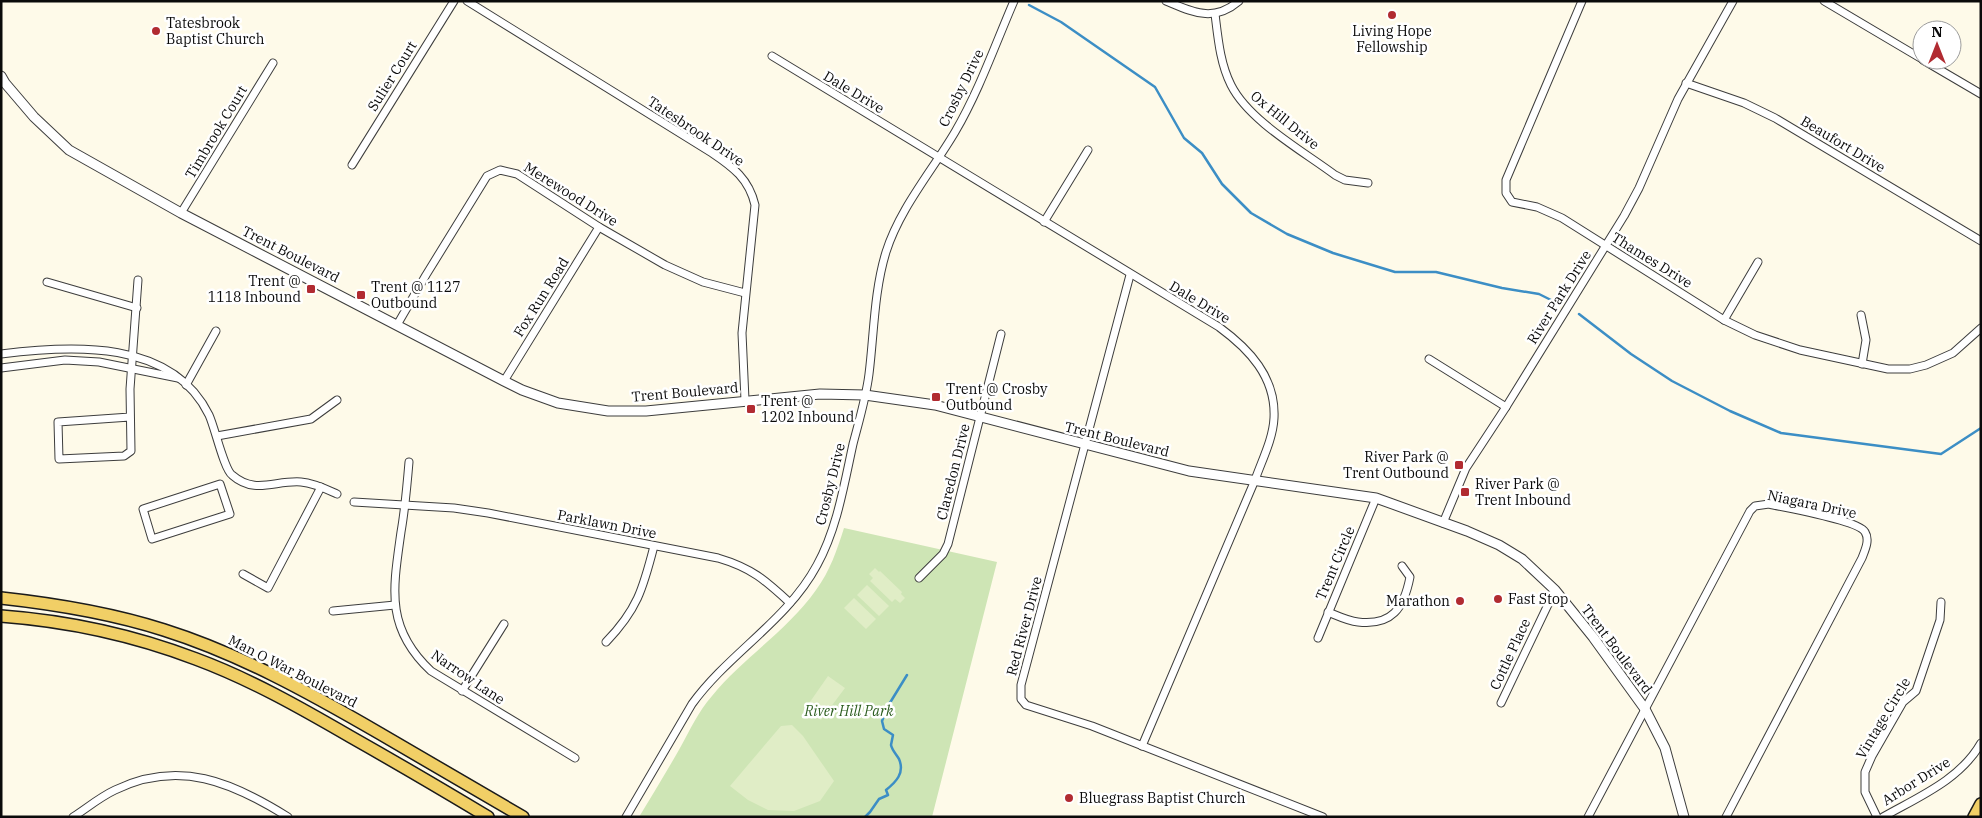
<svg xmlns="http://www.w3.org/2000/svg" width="1982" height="818" font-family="'IBM Plex Serif',serif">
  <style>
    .park { fill: #cee5b5 }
    .pitch { fill: #e0edc6 }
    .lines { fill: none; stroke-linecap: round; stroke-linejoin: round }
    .stream { stroke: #3c8ec5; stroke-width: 2.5 }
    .minor-casing { stroke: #3d3d3d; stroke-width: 9 }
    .tertiary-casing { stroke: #3d3d3d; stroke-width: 11 }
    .primary-casing { stroke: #1b1b1b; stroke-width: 14 }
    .minor { stroke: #fff; stroke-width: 7 }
    .tertiary { stroke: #fff; stroke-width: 9 }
    .primary { stroke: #f1cf66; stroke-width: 11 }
    .poi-dot { fill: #b12b31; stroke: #fff; stroke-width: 2 }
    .labels { text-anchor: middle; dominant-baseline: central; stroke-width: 5; stroke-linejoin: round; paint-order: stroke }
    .poi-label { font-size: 14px; fill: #0a0a0a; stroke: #fff; text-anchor: start }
    .street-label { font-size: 14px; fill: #0a0a0a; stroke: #fff }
    .park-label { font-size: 14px; font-style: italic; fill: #2c5d1f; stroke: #fff }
  </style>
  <rect width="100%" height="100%" fill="#fefae9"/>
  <path class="park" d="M844,528l153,34 -65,255h-293c14,-23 28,-46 41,-69 10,-18 18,-36 32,-52 31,-38 75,-65 104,-106 14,-19 21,-40 28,-62z"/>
  <g class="pitch">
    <path d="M875,568l4,4 1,-1 22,21 -1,2 4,4 -5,5 -5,-4 -3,3 -22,-21 3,-3 -4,-4z"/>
    <path d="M867,585l22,21 -10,10 -22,-21z"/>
    <path d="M854,598l22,21 -10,10 -22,-21z"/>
    <path d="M828,676l17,12 -24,32 -16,-11z"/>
    <path d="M792,725l11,11 31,45 -14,20 -26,10 -26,-1 -20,-10 -18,-14 51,-60z"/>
  </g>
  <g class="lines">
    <g class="stream">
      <path d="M1029,5l32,17 94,65 29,51 18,15 20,31 29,29 36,21 46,19 62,19h41l66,16 37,6 18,9"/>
      <path d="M1579,314l52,40 41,27 58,30 51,22 160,21 40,-26"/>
      <path d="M865,817l5,-5 9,-13 9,-4 -2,-5c10,-8 19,-17 13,-31 -3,-5 -7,-9 -8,-14l2,-10 -9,-6 -2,-8 6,-15 19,-31"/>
    </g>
    <defs>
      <g id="minor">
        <path d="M467,1l245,152c21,14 37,26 43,52l-13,128 3,67"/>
        <path d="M1166,1c27,11 47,22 73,0"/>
        <path d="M1582,1l-76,179v13l6,9 25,5 25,11 162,102 31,15 45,15 88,19h22l16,-4 27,-12 28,-25"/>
        <path d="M1824,1l98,58"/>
        <path d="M1215,14c3,24 5,49 16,71 18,36 72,66 104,90l10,5 23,3"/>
        <path d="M772,56l447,271c30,22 57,50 55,91 -1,21 -12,42 -19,62l-113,266"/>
        <path d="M1923,60l58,34"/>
        <path d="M1686,83l58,20 31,15 206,123"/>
        <path d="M352,165l102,-164"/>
        <path d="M181,213l92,-150"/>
        <path d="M1044,222l44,-72"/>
        <path d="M1130,275l-109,410v14l5,6 66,21 231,91"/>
        <path d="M47,282l90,26"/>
        <path d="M1861,315l5,25 -4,24"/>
        <path d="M1724,320l34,-58"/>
        <path d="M397,325l29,-50 61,-99 13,-6 17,4 82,53 66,38 38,17 42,11"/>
        <path d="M1,354c71,-9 171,-15 208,61 6,13 15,54 23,60 23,20 43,5 69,7 13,1 25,7 36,12"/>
        <path d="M1429,359l77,48"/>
        <path d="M1,368l64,-8 34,2 79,16"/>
        <path d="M504,381l95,-154"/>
        <path d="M186,385l30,-54"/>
        <path d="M130,417l-72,5 1,37 65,-3 7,-5 -1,-62 8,-109"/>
        <path d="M217,436l94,-17 26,-19"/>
        <path d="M409,462c-2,24 -4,47 -8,70 -8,57 -16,96 30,139l144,87"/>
        <path d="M220,484l10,30 -78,25 -9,-30z"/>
        <path d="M354,502l100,6 34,5 230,45c34,10 47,22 72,45"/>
        <path d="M1443,523l23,-55 40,-61 118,-191 15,-28 39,-89 55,-98"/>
        <path d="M243,574l25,14 53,-101"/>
        <path d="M919,578l24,-24 5,-10 53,-210"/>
        <path d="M333,611l62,-6"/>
        <path d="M1328,612c10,4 20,9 30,10 34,4 46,-14 52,-45l-8,-11"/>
        <path d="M1318,638l58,-140"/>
        <path d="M606,642c31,-32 37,-53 48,-96"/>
        <path d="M462,691l42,-67"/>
        <path d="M1501,703l54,-113"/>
        <path d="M73,817c14,-9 27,-20 42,-27 64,-31 117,-8 173,27"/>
        <path d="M626,817l66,-113c37,-51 95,-83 125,-139 20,-36 27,-80 36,-121 6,-23 13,-46 16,-70 5,-40 5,-83 17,-122 14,-44 46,-81 69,-120 24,-41 40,-87 59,-131"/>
        <path d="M1588,817l162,-306 5,-5 14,-2c17,4 89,16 96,28 5,8 0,18 -3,26l-136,259"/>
        <path d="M1877,817l-12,-25v-20l7,-16 31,-54 13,-11 24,-71 1,-18"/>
        <path d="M1883,817c35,-20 77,-37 98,-74"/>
      </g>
      <path id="tertiary" d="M1,76l4,7 29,34 35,33 112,63 323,168 18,9 36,13 50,8h38l174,-17 45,1 70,10 254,66 187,27 91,33 32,14 23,14 33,31 38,47 52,72 20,39 19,69"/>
      <g id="primary">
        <path d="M1,598c55,6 110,15 163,32 76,24 146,63 215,103 48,28 96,56 144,84"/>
        <path d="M1,616c67,5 132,19 195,43 54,20 105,49 155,78 46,26 92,53 137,80"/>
        <path d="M1974,817l7,-13"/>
      </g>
    </defs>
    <use href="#minor" class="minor-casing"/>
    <use href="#tertiary" class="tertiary-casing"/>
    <use href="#primary" class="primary-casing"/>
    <use href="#minor" class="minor"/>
    <use href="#tertiary" class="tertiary"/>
    <use href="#primary" class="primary"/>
  </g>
  <g class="poi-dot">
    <circle cx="1392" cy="15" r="5"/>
    <circle cx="156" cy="31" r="5"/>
    <rect x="306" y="284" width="10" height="10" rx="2.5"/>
    <rect x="356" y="290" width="10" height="10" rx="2.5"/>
    <rect x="931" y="392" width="10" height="10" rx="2.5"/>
    <rect x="746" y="404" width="10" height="10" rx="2.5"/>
    <rect x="1454" y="460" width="10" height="10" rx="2.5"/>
    <rect x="1460" y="487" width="10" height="10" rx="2.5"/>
    <circle cx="1498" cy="599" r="5"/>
    <circle cx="1460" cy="601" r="5"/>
    <circle cx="1069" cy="798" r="5"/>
  </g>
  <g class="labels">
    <g class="poi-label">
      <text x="166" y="23">Tatesbrook<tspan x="166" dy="16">Baptist Church</tspan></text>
      <text x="1392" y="31" text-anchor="middle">Living Hope<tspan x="1392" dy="16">Fellowship</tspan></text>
      <text x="301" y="281" text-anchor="end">Trent @<tspan x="301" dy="16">1118 Inbound</tspan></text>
      <text x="371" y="287">Trent @ 1127<tspan x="371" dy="16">Outbound</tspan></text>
      <text x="946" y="389">Trent @ Crosby<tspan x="946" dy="16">Outbound</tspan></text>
      <text x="761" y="401">Trent @<tspan x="761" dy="16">1202 Inbound</tspan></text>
      <text x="1449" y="457" text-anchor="end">River Park @<tspan x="1449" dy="16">Trent Outbound</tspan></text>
      <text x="1475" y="484">River Park @<tspan x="1475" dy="16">Trent Inbound</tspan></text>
      <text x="1508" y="599">Fast Stop</text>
      <text x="1450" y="601" text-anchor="end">Marathon</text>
      <text x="1079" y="798">Bluegrass Baptist Church</text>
    </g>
    <g class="street-label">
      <text transform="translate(392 76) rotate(-58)">Sulier Court</text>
      <text transform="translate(961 88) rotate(-64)">Crosby Drive</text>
      <text transform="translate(854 92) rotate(31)">Dale Drive</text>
      <text transform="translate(1285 120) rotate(39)">Ox Hill Drive</text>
      <text transform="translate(696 131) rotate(34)">Tatesbrook Drive</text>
      <text transform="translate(216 132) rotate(-59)">Timbrook Court</text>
      <text transform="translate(1843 144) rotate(31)">Beaufort Drive</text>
      <text transform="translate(571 194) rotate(32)">Merewood Drive</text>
      <text transform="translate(291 254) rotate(27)">Trent Boulevard</text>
      <text transform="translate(1652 260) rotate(32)">Thames Drive</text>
      <text transform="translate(541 297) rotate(-58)">Fox Run Road</text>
      <text transform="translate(1559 297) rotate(-58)">River Park Drive</text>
      <text transform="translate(1200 302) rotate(31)">Dale Drive</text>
      <text transform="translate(685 392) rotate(-5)">Trent Boulevard</text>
      <text transform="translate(1117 439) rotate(14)">Trent Boulevard</text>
      <text transform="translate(953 472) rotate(-76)">Claredon Drive</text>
      <text transform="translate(830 484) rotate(-76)">Crosby Drive</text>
      <text transform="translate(1812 504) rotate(12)">Niagara Drive</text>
      <text transform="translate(607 524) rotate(11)">Parklawn Drive</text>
      <text transform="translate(1335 563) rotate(-67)">Trent Circle</text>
      <text transform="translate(1024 626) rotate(-75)">Red River Drive</text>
      <text transform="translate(1617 649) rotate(53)">Trent Boulevard</text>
      <text transform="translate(1510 654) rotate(-65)">Cottle Place</text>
      <text transform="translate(293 671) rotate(27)">Man O War Boulevard</text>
      <text transform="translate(468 677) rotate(34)">Narrow Lane</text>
      <text transform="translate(1883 718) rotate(-59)">Vintage Circle</text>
      <text transform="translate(1916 781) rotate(-32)">Arbor Drive</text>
    </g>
    <g class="park-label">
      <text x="849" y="711">River Hill Park</text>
    </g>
  </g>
  <rect width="1982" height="818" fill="none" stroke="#0a0a0a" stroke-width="5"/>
  <g transform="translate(1937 45)"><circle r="24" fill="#ffffff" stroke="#9d9d9d"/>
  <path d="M0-4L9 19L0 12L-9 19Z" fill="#b12b31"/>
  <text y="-8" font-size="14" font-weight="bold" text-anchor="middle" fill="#0a0a0a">N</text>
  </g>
</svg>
